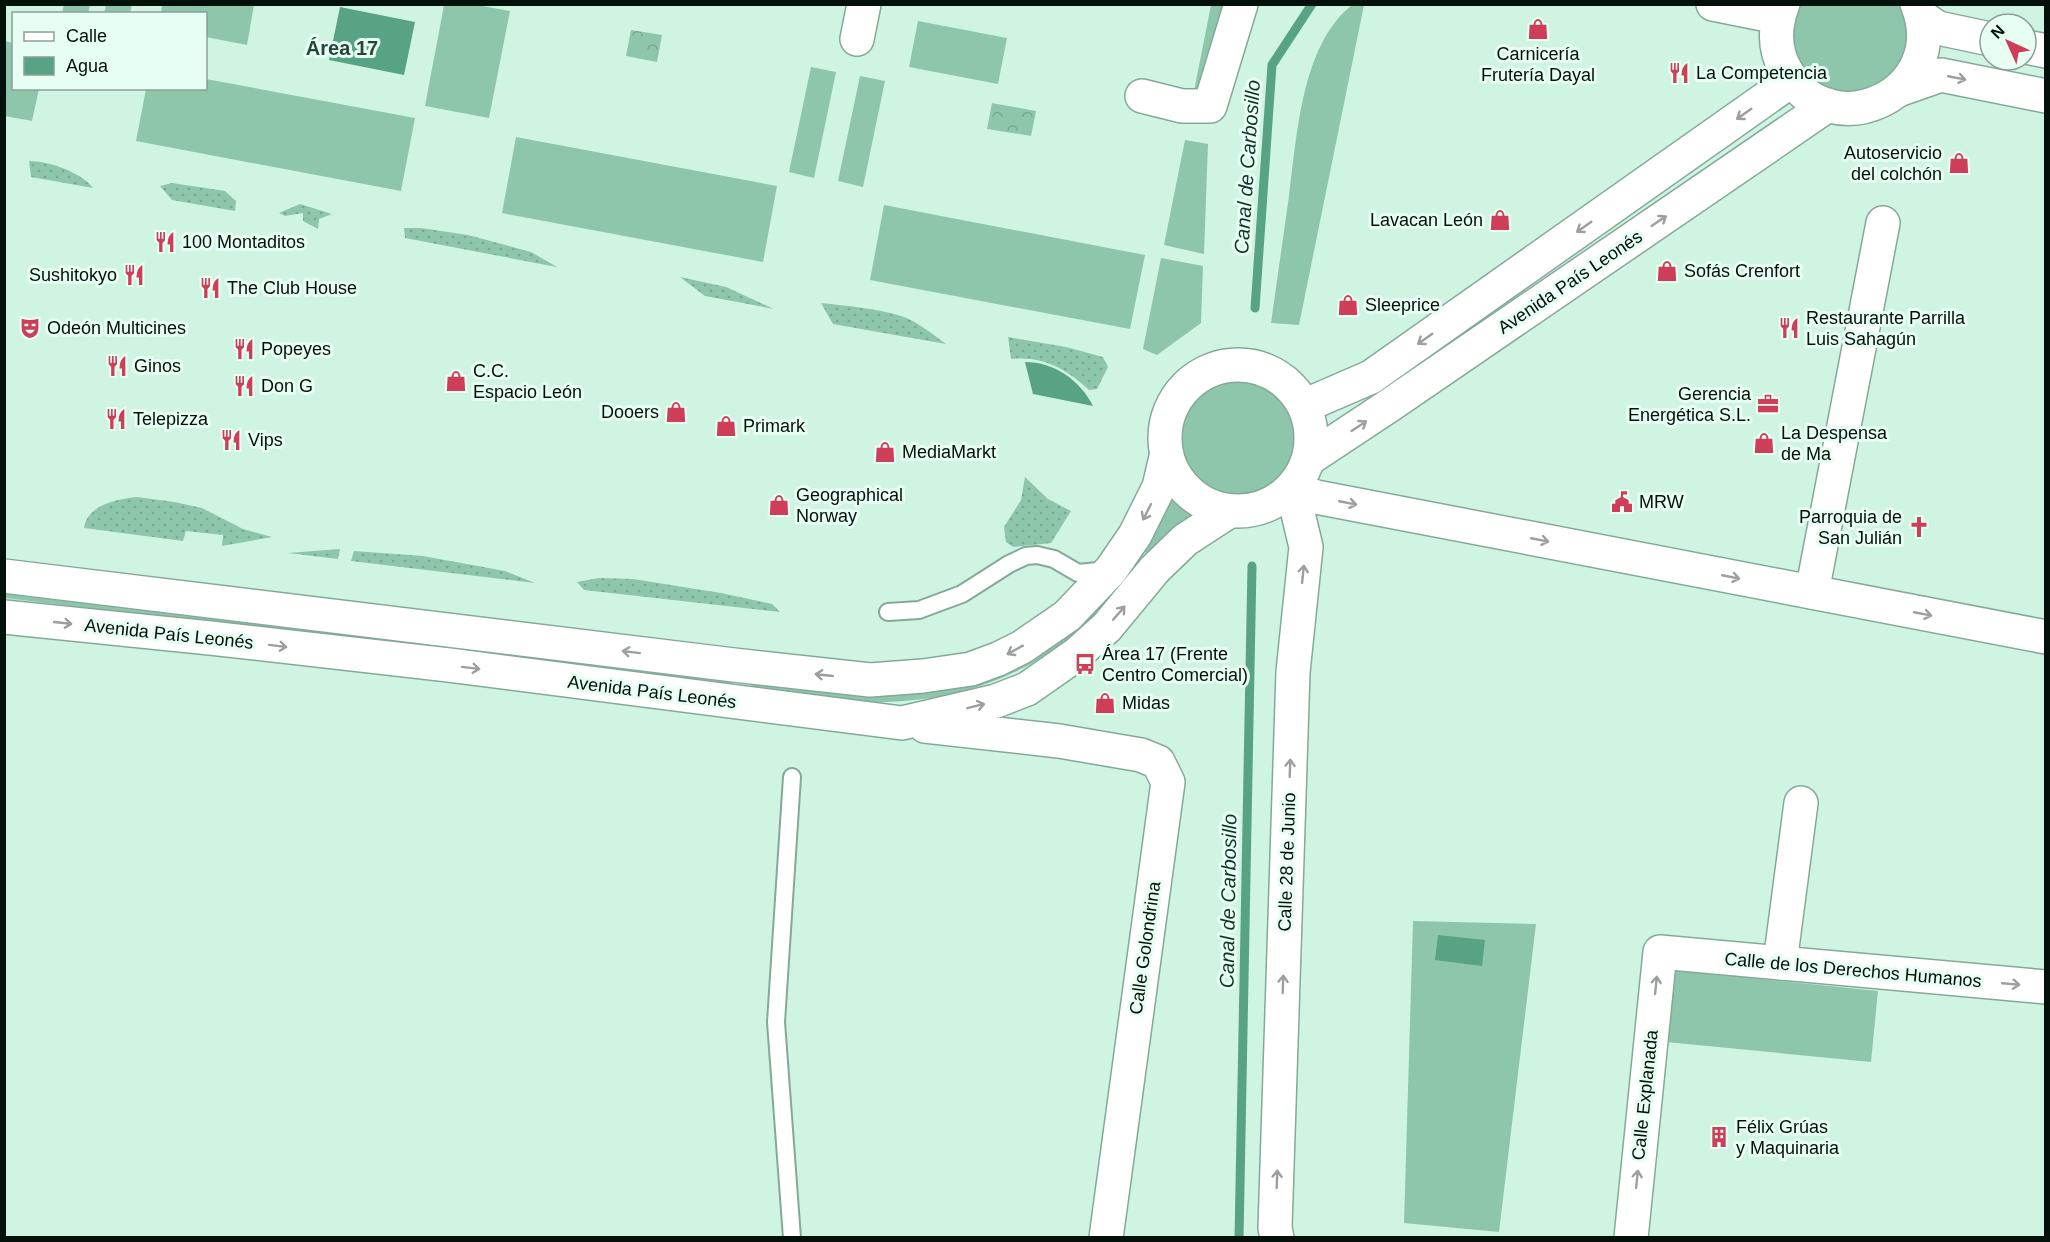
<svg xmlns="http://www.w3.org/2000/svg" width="2050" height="1242" font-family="Arial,sans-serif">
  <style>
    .grass { fill: #8ec6ac }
    .park { fill: url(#park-crowns) }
    .garden { fill: url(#garden-dots) }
    .water { fill: #57a383 }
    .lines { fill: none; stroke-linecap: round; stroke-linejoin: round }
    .stream { stroke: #57a383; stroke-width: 9 }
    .lane-casing { stroke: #85a998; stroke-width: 20 }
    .street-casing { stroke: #85a998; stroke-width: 36 }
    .lane { stroke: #fff; stroke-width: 16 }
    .street { stroke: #fff; stroke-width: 33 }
    .oneway { stroke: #9b9f9d }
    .labels { text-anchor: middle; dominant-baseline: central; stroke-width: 6; stroke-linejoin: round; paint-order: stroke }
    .poi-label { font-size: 18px; fill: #04100a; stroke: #e7fef3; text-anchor: start }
    .street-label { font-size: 18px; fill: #04100a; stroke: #e7fef3 }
    .neighbourhood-label { font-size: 20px; font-weight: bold; fill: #254638; stroke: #e7fef3 }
    .water-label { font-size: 20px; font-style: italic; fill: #113426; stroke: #e7fef3 }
  </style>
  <defs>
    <pattern id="park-crowns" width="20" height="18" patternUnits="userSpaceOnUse" patternTransform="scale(1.5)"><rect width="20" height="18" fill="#8ec6ac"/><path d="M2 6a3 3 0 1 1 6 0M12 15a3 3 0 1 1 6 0" fill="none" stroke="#79a993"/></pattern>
    <pattern id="garden-dots" width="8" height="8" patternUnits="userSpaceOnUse" patternTransform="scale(1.5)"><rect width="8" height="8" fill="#8ec6ac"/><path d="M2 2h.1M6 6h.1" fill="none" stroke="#79a993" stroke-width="1.8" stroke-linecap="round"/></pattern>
  </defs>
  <rect width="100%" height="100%" fill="#cff5e2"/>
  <g class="grass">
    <path d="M64,5v-1l26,1 -2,8h-26z"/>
    <path d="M106,5v-1l26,1 -2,8h-26z"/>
    <path d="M162,5h92l-7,40 -41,-8v-23l-45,-1z"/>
    <path d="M444,5h33l33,6 -21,107 -64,-12z"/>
    <path d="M1211,5h17l-28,85 -6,1z"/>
    <path d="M1352,5h12l-65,320 -28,-2c6,-42 12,-85 18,-127 8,-59 12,-151 63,-191z"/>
    <path d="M1798,5h105l7,37 -19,37 -38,16 -21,-3 -16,-8 -22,-28 -3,-36z"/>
    <path d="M918,21l89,17 -9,46 -89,-17z"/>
    <path d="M5,41l8,2 1,45 25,1 -7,32 -27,-5z"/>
    <path d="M811,67l25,5 -22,106 -25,-6z"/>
    <path d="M860,76l25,5 -22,106 -25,-6z"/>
    <path d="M206,79l209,39 -14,73 -265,-50 10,-52 60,-1z"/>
    <path d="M516,137l261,49 -14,76 -261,-49z"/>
    <path d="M1185,140l23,4 -4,110 -40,-9z"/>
    <path d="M884,205l261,50 -15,74 -260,-49z"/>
    <path d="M1161,258l42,8 -2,57 -44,32 -14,-6z"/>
    <circle cx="1239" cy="438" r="60"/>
    <path d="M1167,495l28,21 -47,38 -7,-5z"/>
    <path d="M1130,567l4,4c-11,14 -22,29 -35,42 -59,57 -130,87 -213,89 -24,1 -49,-4 -72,-7 -21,-2 -43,-4 -63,-8l1,-6 108,14 26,1 42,-4 40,-8z"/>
    <path d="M5,592l439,52v7l-439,-53z"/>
    <path d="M463,646l269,33 -1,6 -269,-33z"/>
    <path d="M1413,921l123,3 -37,308 -95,-9z"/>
    <path d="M1673,970l205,21 -7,71 -205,-20z"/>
  </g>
  <g class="park">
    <path d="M631,30l31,5 -5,27 -31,-6z"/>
    <path d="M992,103l44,8 -5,25 -44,-7z"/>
  </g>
  <g class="garden">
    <path d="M29,161c19,0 52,11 64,27l-62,-11z"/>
    <path d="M172,183l53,8 11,10 -1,10 -63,-11 -12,-14z"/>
    <path d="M300,204l32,10 -13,5 -1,10 -15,-8v-8l-18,3 -6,-3z"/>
    <path d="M404,228h17l47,7 63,17 26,15 -152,-29z"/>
    <path d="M680,277l46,10 48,22 -69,-13z"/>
    <path d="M821,303c26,3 54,5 80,13 16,5 31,18 45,28l-113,-20z"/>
    <path d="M1008,337l58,10 37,10 5,10 -11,22 -8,1c-23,-21 -45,-34 -78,-31z"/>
    <path d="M1025,477l23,22 23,12 -20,32 -38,4 -7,-5 -2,-15 17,-27z"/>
    <path d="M137,497l37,5 28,6 41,21 29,8 -50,9 1,-11 -37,-4 -3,10 -99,-13c3,-23 33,-29 53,-31z"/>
    <path d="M340,549l-2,10 -50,-6z"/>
    <path d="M354,551l69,5 82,15 30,12 -184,-22z"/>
    <path d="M599,578l34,1 88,14 51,11 8,8 -196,-22 -7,-8z"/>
  </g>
  <g class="water">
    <path d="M340,7l75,15 -11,53 -75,-15z"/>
    <path d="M1025,362c29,0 55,18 68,44l-60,-12z"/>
    <path d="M1438,935l47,5 -3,26 -47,-6z"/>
  </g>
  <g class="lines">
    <g class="stream">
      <path d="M1255,308l17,-243 40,-61"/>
      <path d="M1239,1238l13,-672"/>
    </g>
    <defs>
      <g id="lane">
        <path d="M888,612l31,-2 43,-16 47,-30 17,-8 11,-1 17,4 24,14 30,-3"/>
        <path d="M792,1238l-16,-216 16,-245"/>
      </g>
      <g id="street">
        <path d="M1713,4l65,13"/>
        <path d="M1783,4c-9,23 -9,46 3,67 45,79 167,21 131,-67"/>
        <path d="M1923,18l15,10 52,11"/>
        <path d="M857,39l7,-35"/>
        <path d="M2026,47l20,4"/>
        <path d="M1901,89l40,-14 105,21"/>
        <path d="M1142,96l40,10h28l31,-102"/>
        <circle cx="1238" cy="438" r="73"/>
        <path d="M1304,406l67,-29 421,-297"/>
        <path d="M1310,458l80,-53 438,-300"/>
        <path d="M1292,488l24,9 730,140"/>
        <path d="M4,576l730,89 136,15 53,-4 48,-7 27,-10 24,-12 45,-31 44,-46 24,-35 24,-48 7,-30"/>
        <path d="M1812,592l71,-369"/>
        <path d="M4,617l206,21 239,27 453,58 94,-22 31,-12 50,-35 30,-27 48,-58 30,-29 43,-28"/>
        <path d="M925,726l134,15 82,14 17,7 10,20 -62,456"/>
        <path d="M1780,963l21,-160"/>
        <path d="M1277,1238l-2,-10 18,-556 13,-125 -14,-59"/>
        <path d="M1631,1238l29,-286 386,35"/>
      </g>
    </defs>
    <use href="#lane" class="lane-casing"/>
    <use href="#street" class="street-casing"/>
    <use href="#lane" class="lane"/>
    <use href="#street" class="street"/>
  </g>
  <defs><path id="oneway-shaft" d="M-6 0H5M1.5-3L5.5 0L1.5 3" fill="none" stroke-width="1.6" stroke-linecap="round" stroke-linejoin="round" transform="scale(1.5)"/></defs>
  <g class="oneway">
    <use href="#oneway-shaft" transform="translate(1957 78) rotate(11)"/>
    <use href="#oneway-shaft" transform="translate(1744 114) rotate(145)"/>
    <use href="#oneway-shaft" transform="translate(1659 221) rotate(-34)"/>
    <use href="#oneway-shaft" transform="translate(1584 227) rotate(145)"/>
    <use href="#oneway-shaft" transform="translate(1425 339) rotate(145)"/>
    <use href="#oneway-shaft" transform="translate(1359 426) rotate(-33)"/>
    <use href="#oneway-shaft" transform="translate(1348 503) rotate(11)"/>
    <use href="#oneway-shaft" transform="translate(1147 512) rotate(117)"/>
    <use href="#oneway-shaft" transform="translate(1540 540) rotate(11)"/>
    <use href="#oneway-shaft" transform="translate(1303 574) rotate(-84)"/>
    <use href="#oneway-shaft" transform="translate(1731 577) rotate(11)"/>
    <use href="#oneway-shaft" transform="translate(1119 613) rotate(-49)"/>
    <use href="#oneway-shaft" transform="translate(1923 614) rotate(11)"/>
    <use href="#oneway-shaft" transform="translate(63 623) rotate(6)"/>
    <use href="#oneway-shaft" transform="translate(278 646) rotate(7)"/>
    <use href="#oneway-shaft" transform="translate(1015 650) rotate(151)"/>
    <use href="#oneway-shaft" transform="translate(631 652) rotate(-173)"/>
    <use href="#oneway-shaft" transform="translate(471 668) rotate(7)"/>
    <use href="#oneway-shaft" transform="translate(824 675) rotate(-174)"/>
    <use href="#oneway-shaft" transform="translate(976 706) rotate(-14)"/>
    <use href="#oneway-shaft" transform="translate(1290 768) rotate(-88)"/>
    <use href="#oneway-shaft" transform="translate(1283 984) rotate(-88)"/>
    <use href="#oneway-shaft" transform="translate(2011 984) rotate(5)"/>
    <use href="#oneway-shaft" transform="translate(1656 985) rotate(-84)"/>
    <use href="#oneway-shaft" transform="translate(1277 1179) rotate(-88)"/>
    <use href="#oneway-shaft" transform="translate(1637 1179) rotate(-84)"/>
  </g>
  <defs>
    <symbol id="shop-bare" viewBox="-9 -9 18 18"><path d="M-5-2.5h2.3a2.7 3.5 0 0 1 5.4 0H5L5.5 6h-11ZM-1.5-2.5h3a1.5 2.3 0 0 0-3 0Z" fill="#ce3e58" stroke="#e7fef3" stroke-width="2.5" paint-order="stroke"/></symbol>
    <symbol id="restaurant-bare" viewBox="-9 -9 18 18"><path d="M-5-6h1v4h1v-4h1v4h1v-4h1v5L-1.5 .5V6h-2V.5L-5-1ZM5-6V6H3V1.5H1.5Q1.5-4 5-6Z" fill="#ce3e58" stroke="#e7fef3" stroke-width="2.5" paint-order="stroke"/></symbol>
    <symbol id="theatre-bare" viewBox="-9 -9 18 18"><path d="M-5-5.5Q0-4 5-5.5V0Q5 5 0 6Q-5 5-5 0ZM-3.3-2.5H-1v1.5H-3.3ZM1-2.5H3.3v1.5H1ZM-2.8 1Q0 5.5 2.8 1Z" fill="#ce3e58" stroke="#e7fef3" stroke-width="2.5" paint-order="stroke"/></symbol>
    <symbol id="office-bare" viewBox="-9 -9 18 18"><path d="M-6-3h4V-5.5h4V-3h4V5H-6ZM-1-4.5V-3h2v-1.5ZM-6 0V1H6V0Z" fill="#ce3e58" stroke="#e7fef3" stroke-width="2.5" paint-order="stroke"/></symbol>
    <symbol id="civic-bare" viewBox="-9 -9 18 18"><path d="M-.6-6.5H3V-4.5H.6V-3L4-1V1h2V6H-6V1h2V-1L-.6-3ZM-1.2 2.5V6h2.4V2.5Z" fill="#ce3e58" stroke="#e7fef3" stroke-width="2.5" paint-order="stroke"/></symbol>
    <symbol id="church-bare" viewBox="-9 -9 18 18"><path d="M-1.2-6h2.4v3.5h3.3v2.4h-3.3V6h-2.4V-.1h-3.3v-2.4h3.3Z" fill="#ce3e58" stroke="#e7fef3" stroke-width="2.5" paint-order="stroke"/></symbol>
    <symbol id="bus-bare" viewBox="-9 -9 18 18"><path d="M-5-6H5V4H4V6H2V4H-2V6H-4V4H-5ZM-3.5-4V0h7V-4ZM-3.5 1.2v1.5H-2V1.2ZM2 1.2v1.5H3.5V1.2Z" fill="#ce3e58" stroke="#e7fef3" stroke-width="2.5" paint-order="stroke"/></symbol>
    <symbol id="building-bare" viewBox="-9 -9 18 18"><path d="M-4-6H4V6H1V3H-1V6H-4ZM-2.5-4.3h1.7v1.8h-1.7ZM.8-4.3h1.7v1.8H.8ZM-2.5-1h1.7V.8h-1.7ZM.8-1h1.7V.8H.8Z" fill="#ce3e58" stroke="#e7fef3" stroke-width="2.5" paint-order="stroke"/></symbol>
  </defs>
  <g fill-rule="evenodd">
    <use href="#shop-bare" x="1523" y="14" width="30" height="30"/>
    <use href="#restaurant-bare" x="1664" y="58" width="30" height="30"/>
    <use href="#shop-bare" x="1944" y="148" width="30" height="30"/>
    <use href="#shop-bare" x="1485" y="205" width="30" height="30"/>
    <use href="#restaurant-bare" x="150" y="227" width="30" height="30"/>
    <use href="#shop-bare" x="1652" y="256" width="30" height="30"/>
    <use href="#restaurant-bare" x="119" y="260" width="30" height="30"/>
    <use href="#restaurant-bare" x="195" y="273" width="30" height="30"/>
    <use href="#shop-bare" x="1333" y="290" width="30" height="30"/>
    <use href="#theatre-bare" x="15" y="313" width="30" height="30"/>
    <use href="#restaurant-bare" x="1774" y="313" width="30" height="30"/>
    <use href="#restaurant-bare" x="229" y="334" width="30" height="30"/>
    <use href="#restaurant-bare" x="102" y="351" width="30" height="30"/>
    <use href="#shop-bare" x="441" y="366" width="30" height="30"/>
    <use href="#restaurant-bare" x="229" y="371" width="30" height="30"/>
    <use href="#office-bare" x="1753" y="389" width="30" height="30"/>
    <use href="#shop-bare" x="661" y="397" width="30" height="30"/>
    <use href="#restaurant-bare" x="101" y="404" width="30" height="30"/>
    <use href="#shop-bare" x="711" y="411" width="30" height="30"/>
    <use href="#restaurant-bare" x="216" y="425" width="30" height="30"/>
    <use href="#shop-bare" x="1749" y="428" width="30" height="30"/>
    <use href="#shop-bare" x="870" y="437" width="30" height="30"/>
    <use href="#civic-bare" x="1607" y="487" width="30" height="30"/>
    <use href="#shop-bare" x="764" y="490" width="30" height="30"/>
    <use href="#church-bare" x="1904" y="512" width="30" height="30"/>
    <use href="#bus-bare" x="1070" y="649" width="30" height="30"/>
    <use href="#shop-bare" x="1090" y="688" width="30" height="30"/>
    <use href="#building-bare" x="1704" y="1122" width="30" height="30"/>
  </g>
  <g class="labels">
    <g class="poi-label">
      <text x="1538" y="54" text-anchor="middle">Carnicería<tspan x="1538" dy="21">Frutería Dayal</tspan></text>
      <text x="1696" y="73">La Competencia</text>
      <text x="1942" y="153" text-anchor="end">Autoservicio<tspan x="1942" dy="21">del colchón</tspan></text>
      <text x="1483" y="220" text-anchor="end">Lavacan León</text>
      <text x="182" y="242">100 Montaditos</text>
      <text x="1684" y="271">Sofás Crenfort</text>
      <text x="117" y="275" text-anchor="end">Sushitokyo</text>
      <text x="227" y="288">The Club House</text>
      <text x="1365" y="305">Sleeprice</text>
      <text x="1806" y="318">Restaurante Parrilla<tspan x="1806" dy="21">Luis Sahagún</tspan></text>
      <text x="47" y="328">Odeón Multicines</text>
      <text x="261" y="349">Popeyes</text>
      <text x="134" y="366">Ginos</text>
      <text x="473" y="371">C.C.<tspan x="473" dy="21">Espacio León</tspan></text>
      <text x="261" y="386">Don G</text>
      <text x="1751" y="394" text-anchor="end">Gerencia<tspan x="1751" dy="21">Energética S.L.</tspan></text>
      <text x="659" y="412" text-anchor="end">Dooers</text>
      <text x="133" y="419">Telepizza</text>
      <text x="743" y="426">Primark</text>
      <text x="1781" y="433">La Despensa<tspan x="1781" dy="21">de Ma</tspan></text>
      <text x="248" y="440">Vips</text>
      <text x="902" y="452">MediaMarkt</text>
      <text x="796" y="495">Geographical<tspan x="796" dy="21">Norway</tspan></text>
      <text x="1639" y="502">MRW</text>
      <text x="1902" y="517" text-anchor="end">Parroquia de<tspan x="1902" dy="21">San Julián</tspan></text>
      <text x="1102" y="654">Área 17 (Frente<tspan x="1102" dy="21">Centro Comercial)</tspan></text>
      <text x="1122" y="703">Midas</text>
      <text x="1736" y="1127">Félix Grúas<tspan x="1736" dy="21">y Maquinaria</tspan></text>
    </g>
    <g class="street-label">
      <text transform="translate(1570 282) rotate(-34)">Avenida País Leonés</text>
      <text transform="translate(169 634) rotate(6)">Avenida País Leonés</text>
      <text transform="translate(652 692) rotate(7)">Avenida País Leonés</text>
      <text transform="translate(1287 862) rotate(-88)">Calle 28 de Junio</text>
      <text transform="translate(1145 948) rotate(-82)">Calle Golondrina</text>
      <text transform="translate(1853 970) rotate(5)">Calle de los Derechos Humanos</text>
      <text transform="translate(1645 1095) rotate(-84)">Calle Explanada</text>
    </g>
    <g class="neighbourhood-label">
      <text x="342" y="48">Área 17</text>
    </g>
    <g class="water-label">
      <text transform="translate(1247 167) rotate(-86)">Canal de Carbosillo</text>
      <text transform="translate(1228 901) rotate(-89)">Canal de Carbosillo</text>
    </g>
  </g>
  <rect width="2050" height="1242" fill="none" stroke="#04100a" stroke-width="12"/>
  <rect x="12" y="12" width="195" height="78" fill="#e7fef3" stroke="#8c9f96" stroke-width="1.5"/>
  <rect x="24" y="32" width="30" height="9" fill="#ffffff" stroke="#8c9f96" stroke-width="1.5"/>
  <text x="66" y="42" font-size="18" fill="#04100a">Calle</text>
  <rect x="24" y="57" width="30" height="18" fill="#57a383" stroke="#8c9f96" stroke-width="1.5"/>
  <text x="66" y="72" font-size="18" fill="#04100a">Agua</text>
  <g transform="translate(2008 42) rotate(315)"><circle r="28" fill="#e7fef3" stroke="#8c9f96" stroke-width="1.5"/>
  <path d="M0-4.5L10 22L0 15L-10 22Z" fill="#ce3e58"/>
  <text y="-9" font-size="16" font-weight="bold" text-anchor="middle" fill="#04100a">N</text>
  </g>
</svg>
